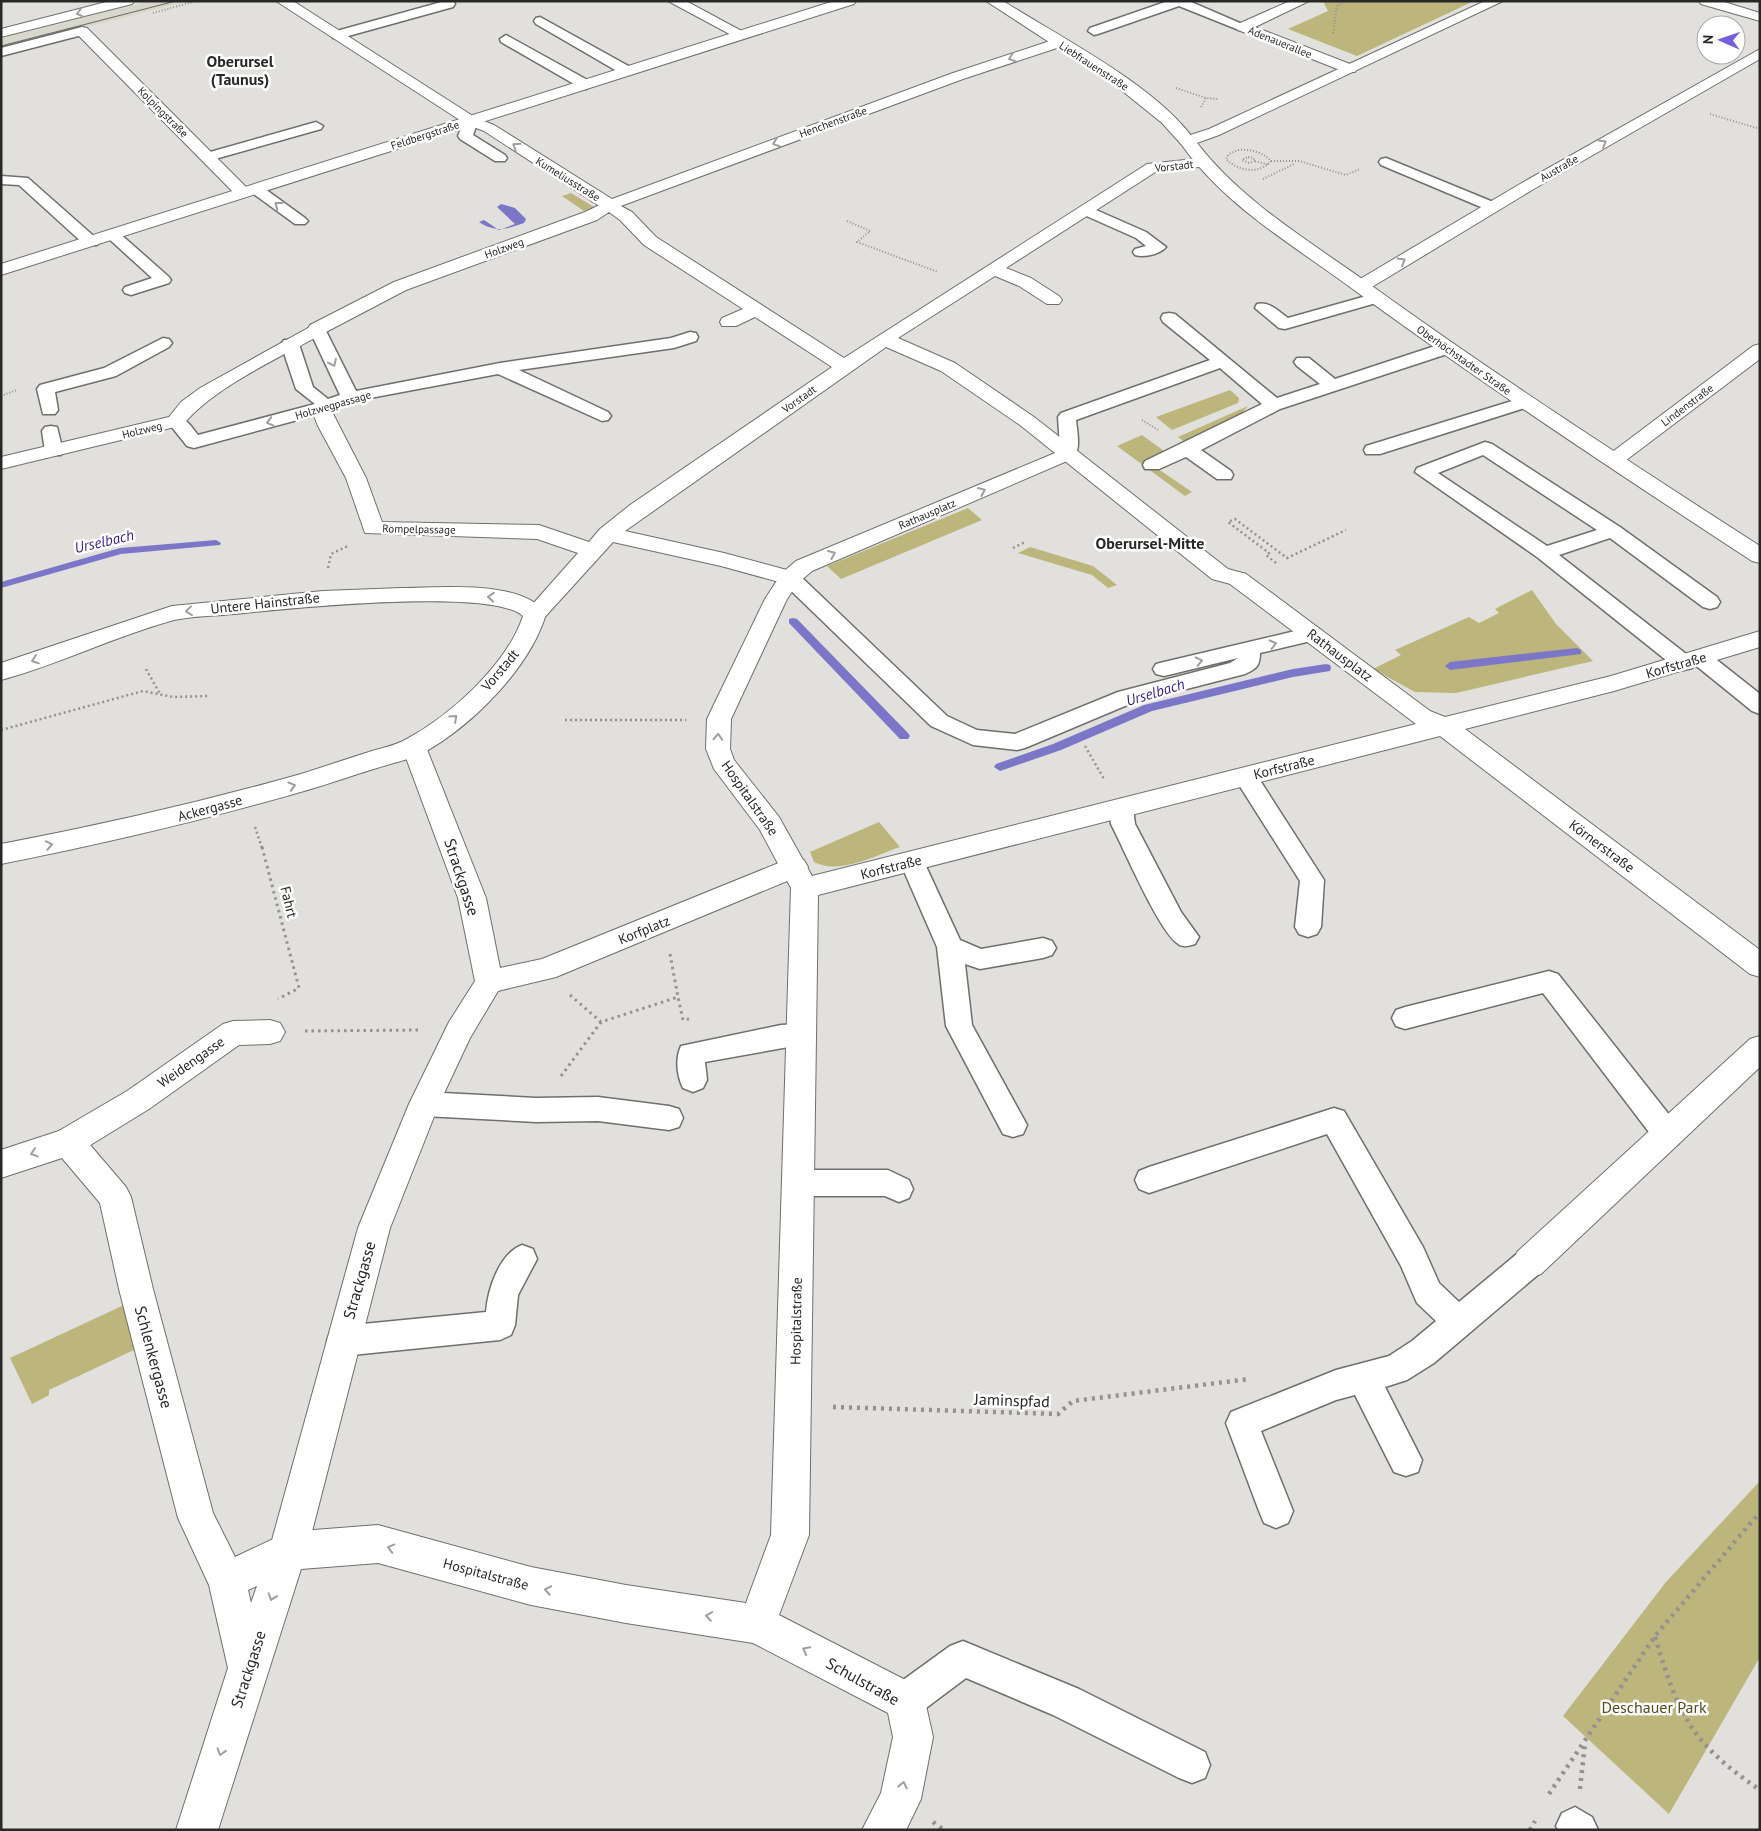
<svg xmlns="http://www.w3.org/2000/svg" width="1761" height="1831" font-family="'PT Sans',sans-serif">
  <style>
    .built { fill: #d8d7cb }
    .green { fill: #bcb57c }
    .water { fill: #7c76c8 }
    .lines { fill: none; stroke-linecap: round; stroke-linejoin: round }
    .stream { fill: #7c76c8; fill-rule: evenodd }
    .service-casing { stroke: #6f6f6c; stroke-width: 3 }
    .pedestrian-casing { stroke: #6f6f6c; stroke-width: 2 }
    .minor-casing { stroke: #6f6f6c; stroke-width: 2 }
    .tertiary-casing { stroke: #6f6f6c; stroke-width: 2 }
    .secondary-casing { stroke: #6f6f6c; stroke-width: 2 }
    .path-far3 { stroke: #93928f; stroke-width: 2; stroke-dasharray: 1 2; stroke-linecap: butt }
    .path-far2 { stroke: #93928f; stroke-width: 2.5; stroke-dasharray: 2 3; stroke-linecap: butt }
    .path-far1 { stroke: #93928f; stroke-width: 3; stroke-dasharray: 2.5 4; stroke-linecap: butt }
    .path { stroke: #93928f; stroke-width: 4.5; stroke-dasharray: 3 5; stroke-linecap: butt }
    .service { fill: #fff; fill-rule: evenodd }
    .pedestrian { fill: #fff; fill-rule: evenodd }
    .minor { fill: #fff; fill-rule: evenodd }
    .tertiary { fill: #fff; fill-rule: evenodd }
    .secondary { fill: #fff; fill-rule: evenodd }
    .tram { stroke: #676764; stroke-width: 1 }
    .oneway { stroke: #9e9e9d }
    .labels { text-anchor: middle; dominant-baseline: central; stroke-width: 5; stroke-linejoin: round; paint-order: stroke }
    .far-street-label { font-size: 11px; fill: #282826; stroke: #fff }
    .street-label { font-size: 14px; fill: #282826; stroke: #fff }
    .water-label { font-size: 15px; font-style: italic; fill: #351e7f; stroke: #fff }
    .far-district-label { font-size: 16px; font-weight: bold; fill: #282826; stroke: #fff }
    .near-street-label { font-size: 16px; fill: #282826; stroke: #fff }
    .near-park-label { font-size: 16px; fill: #514c22; stroke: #fff }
  </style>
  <rect width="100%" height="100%" fill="#e1e0dc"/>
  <path class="built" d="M150,1h39l-188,48v-10z"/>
  <g class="green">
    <path d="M1323,1h151l-117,55 -69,-27 40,-18z"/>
    <path d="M571,193l23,14 -10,4 -22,-15z"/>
    <path d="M1230,390l9,8 -1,5 -66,27 -16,-13z"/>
    <path d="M1248,406l-8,9 -54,28 -8,-6z"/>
    <path d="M1142,435l22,16 -19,9 47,32 -7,4 -68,-50z"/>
    <path d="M968,508l14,12 -141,59 -14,-13z"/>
    <path d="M1030,547l63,19 24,19 -9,3 -16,-13 -74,-22z"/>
    <path d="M1532,590l24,34 37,37 -137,32 -41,-1 -42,-23 28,-14 -6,-5 74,-33 10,6 20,-10 -4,-4z"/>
    <path d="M879,822l21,25c-26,9 -60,28 -86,15l-4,-10z"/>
    <path d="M124,1305l12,44 -87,41v5l-17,9 -22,-46z"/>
    <path d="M1760,1481v176l-91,157 -106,-98 103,-134z"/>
  </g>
  <path class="water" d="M501,204l14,4 11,11 -2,4c-18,6 -28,10 -45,-1l5,-2 15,10 16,-6 -18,-17z"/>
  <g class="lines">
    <g class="stream">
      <path d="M216,540l5,3 -1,2 -99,9 -120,34v-6l119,-34z"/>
      <path d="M793,618l4,1 111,114 2,3 -2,3h-8l-111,-116v-4z"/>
      <path d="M1577,648l4,2v4l-131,16 -5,-4 5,-4z"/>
      <path d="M1326,664l4,1 1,3 -1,3 -37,6 -141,34 -91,39 -61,21 -6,-4 2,-3 57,-20 91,-39 149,-36z"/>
    </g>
    <defs>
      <g id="service">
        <path d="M445,1h8l2,3 -2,3 -112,31h-8l-2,-3 2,-3z"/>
        <path d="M1168,1h21l60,26 -6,4 -4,-1 -60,-24 -81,28 -4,1 -6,-4 2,-3z"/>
        <path d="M540,17l92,51 2,3 -7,4 -5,-1 -86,-50 -2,-3 2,-3z"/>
        <path d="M82,27l6,4 -2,3 -85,22v-8z"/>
        <path d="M506,35l85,47 2,3 -7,4 -5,-1 -80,-46 -1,-3z"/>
        <path d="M471,117l7,4 -5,14 32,20 2,3 -2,3h-10l-35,-22 -2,-3 6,-15z"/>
        <path d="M316,122l7,4 -2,3 -113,32 -7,-4 2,-3z"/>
        <path d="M1386,158l112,46 3,3 -8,5 -5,-2 -107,-45 -2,-3 2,-3z"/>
        <path d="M1,176l27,2 69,61 2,3 -2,3h-12l-66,-60 -18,-1z"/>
        <path d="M256,185l5,1 44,32 3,3 -3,3h-10l-44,-32 -2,-3z"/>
        <path d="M1087,206l59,26 20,15c-6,7 -22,11 -31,8l-2,-3 2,-3 11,-3 -10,-8 -54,-24 -3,-3z"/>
        <path d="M113,230l5,2 51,45 2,3 -2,3 -38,12 -6,-2 -2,-3 2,-3 27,-9 -44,-40 -3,-3 3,-3z"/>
        <path d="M1377,293l6,2 2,3 -2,3 -98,28 -6,-1 -24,-20 2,-4c12,-3 21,7 31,14z"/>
        <path d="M1169,313l6,1 102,84 43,-14 -23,-18 -3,-4 3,-4h12l26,21 106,-35h12l3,4 -3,4 -173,57 -79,41 30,21 2,4 -2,4h-14l-31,-22 -27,12h-14l-2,-4 2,-4 117,-57 -42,-36 -144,52c1,12 5,27 -2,38h-14l-2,-4 2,-5 -2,-32 3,-4 149,-53 -47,-38 -2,-4 2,-4z"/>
        <path d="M317,324l6,1 33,66 144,-28 171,-25 19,-6 6,1 2,4 -2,4 -22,7 -155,22 89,42 3,4 -3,4 -6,1 -104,-47 -144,27 -27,11 -133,36 -7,-2 -20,-25 3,-4c14,-3 20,8 28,18l117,-31 -19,-15 -15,-45 3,-4h12l3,4 14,43 15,12 12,-4 -31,-66 2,-4z"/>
        <path d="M163,338l6,1 3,4 -3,4 -53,29 -61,16 3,18 -3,4h-12l-6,-25 3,-4 64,-17z"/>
        <path d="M1525,397l6,1 3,4 -3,4 -151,48h-14l-2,-4 2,-4z"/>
        <path d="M51,426l6,1 6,24 -2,4h-14l-2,-4 -3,-20 3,-4z"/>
        <path d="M1485,442l7,2 128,83 97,70 3,5 -3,5 -7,2 -7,-2 -93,-69 -51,17 131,102 2,-4 8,-2 8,2 52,41v20l-8,-3 -58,-47 -2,4 -8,2 -8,-2 -139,-111 -122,-85 2,-4zM1483,455l114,75 -50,16 -109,-73z"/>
        <path d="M790,572l7,1 150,143 30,14 38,4 103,-42 112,-29 8,-5 -74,18 -8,-2 -3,-5 3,-5 8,-2 148,-35 7,2 4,5 -4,5 -59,14c0,13 -4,16 -15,21l-113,29 -107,45 -8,2 -44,-5 -42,-19 -148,-143 -3,-5 3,-5z"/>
        <path d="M1246,769l8,2 70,109 -3,47 -4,7 -9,3 -9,-3 -4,-7 5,-46 -66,-104 4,-6z"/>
        <path d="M1121,799l8,3 4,6 2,16 46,88 18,25 -4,7c-6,2 -13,4 -18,-1 -19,-14 -53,-94 -66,-119l-2,-16 4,-6z"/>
        <path d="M912,853l9,3 3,6 36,78 21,9 62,-11 9,3 4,7 -4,7 -9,3 -63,11 -15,-5 7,61 55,100 -4,9 -10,3 -10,-3 -57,-108 -9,-79 -37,-85 3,-6z"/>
        <path d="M1549,971l9,3 120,152 4,9 -4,9 -10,3 -10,-3 -115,-151 -138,36 -9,-3 -4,-8 4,-8 9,-3z"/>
        <path d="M802,1024l9,3 4,8 -4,8 -106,19 2,18 -4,8 -10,4 -10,-4c-6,-12 -8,-29 -2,-42l100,-21z"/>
        <path d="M424,1092l112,6 62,-1 71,9 10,3 4,9 -4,9 -10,3 -71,-9 -62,1 -112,-6 -10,-4 -4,-8 4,-8z"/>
        <path d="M1334,1108l10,3 79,136 16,36 20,19 59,-49 11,-4 11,4 4,10 -4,10 -106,90 -27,17 -22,7 37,73 -4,12 -12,4 -12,-4 -39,-77 -19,5 -75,31 32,80 -5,12 -12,5 -12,-5 -5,-12 -33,-88 5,-11 105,-42 53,-14 23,-15 24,-20 -19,-18 -16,-37 -74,-132 -178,59 -10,-4 -4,-9 4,-9 10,-4z"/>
        <path d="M798,1170h90l21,10 4,9 -4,9 -10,4 -14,-6h-87l-10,-4 -4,-9 4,-9z"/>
        <path d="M522,1245l11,4 4,10 -19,36 -3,30 -4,10 -11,5 -158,16 -11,-4 -4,-11 4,-11 11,-4 144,-14c2,-23 13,-58 36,-67z"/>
        <path d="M963,1641l116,48 126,63 5,13 -5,13 -13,5 -13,-5 -126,-63 -87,-37 -48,36 -13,5 -13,-5 -5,-13 5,-13 58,-42z"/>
        <path d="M1575,1807l17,10 6,13h-40l-2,-4 6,-13z"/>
      </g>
      <g id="pedestrian">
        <path d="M1204,158l8,5 -2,3 -53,5 -151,97 25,10 28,18 3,4 -3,4h-12l-28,-18 -24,-10 -97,62 57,25 79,54 194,152 18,5 3,5 -3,5 -8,2 -26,-7 -192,-154 -79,-54 -55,-24 -261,184 99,22 74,20 3,5 -3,5 -8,2 -69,-19 -108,-24 -70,77 -8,2 -8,-2 -3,-5 54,-61 -41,-14 -172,-6 -19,-55 -28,-52 -7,-18 3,-4h14l38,74 16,44 157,3 50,17 11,-13 30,-24 202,-138 -77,-50 -19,9h-14l-2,-4 2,-4 21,-9 -99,-64 -24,-25 -11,-8 -12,8 -191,70 -82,43h-14l-2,-4 2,-4 84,-43 191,-70 25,-12 22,12 24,25 188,121 303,-194z"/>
        <path d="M414,738l9,3 3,6 60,151 14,70 42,-9 244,-99 9,-3 9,3 4,7 -4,7 -248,103 -58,14 -28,47 -31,66 -49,124 -83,323 -6,13 -13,6 -13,-6 -6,-13 89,-323 51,-124 40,-82 26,-41 -17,-83 -56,-151 3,-6z"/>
        <path d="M270,1020l10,3 5,9 -5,9 -10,3 -31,1 -90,64 -70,43 -11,4 -11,-4 -4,-10 4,-10 70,-41 96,-67 10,-3z"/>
      </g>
      <g id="minor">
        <path d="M276,1h17l183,117 18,7 118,74 341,-126 100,-33h10l2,3 -2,3 -100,33 -353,131 -6,-1 -120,-78 -18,-7z"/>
        <path d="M668,1h18l63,34 -2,3h-10z"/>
        <path d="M1290,1h19l-54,26 100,39 2,3 -2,3h-10l-107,-42 -2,-3 2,-3z"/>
        <path d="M1699,1h22l39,12v8l-59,-17z"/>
        <path d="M82,27l5,1 162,162 2,3 -2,3h-12l-160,-162 -2,-3z"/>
        <path d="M1760,49v10l-228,131 -165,100h-12l-3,-4 3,-4 165,-98z"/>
        <path d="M317,323l7,2 2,4 -2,4c-43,24 -112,55 -141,92l-182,44v-12l168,-40 12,-15 19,-14z"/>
        <path d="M1760,344v15l-139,105 -7,2 -7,-2 -3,-4 3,-4 146,-110z"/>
        <path d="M1067,448l7,2 3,4 -3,4 -262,113 -14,12 -11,16 -56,120 -1,30 4,11 45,57 33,59 604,-152 -186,-140 -3,-5 3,-5 8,-2 8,2 184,137 15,6 166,-41 149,-45v16l-146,44 -149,38 295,221v27l-10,-3 -310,-238 -622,159 -9,640 -30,80 140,72 6,14 8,36 -12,62 -15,31h-44l19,-37 12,-56 -5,-24 -135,-70 -127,-20 -95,-18 -153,-42 -77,6 -83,261h-42l52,-162 -19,-83 -31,-67 -59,-229 -19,-86 -38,-45 -61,20v-28l67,-22 11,4 47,55 5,10 22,92 60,224 22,44 53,-25 90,-7 153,42 95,18 120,18 25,-68 20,-647 -31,-58 -46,-61 -8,-20 1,-30 58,-120 17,-26 14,-12zM257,1586l-6,17 -3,-13z"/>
        <path d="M402,588c37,0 122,-9 144,26 -16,54 -74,112 -123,139 -11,6 -24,8 -36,12 -28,8 -55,18 -83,26 -100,29 -201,53 -303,73v-20c101,-19 201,-42 300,-70 23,-7 45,-15 68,-22 12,-4 25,-6 36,-12 45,-24 102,-75 118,-124 -32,-29 -240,-7 -289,-2 -19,2 -41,2 -60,6 -59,16 -114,44 -173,60v-17l171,-57 151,-15z"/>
        <path d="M1760,1036v31l-219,207 -12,4 -12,-4 -4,-11 4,-11 233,-213z"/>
      </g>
      <g id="tertiary">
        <path d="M110,1h24l-2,3 -131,33v-8z"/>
        <path d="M834,1h22l-2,3 -853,271v-11z"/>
        <path d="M986,1h17c57,36 154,85 192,140l-8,5 -6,-2 -19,-21 -47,-38z"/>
      </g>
      <path id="secondary" d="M1485,1h18l-284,134 -22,8c45,58 109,96 168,138 129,93 261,179 395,265v17l-8,-2c-136,-89 -271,-178 -402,-274 -60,-44 -128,-83 -171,-146l2,-3 28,-9z"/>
    </defs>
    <use href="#service" class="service-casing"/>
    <use href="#pedestrian" class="pedestrian-casing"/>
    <use href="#minor" class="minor-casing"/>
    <use href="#tertiary" class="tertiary-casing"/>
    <use href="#secondary" class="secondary-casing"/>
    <g class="path-far3">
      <path d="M153,13l43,-12"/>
      <path d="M1333,33l4,-27 8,-5"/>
      <path d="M1176,88l30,10 12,1"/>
      <path d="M1201,107l5,-9"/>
      <path d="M1710,114l50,15"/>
      <path d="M1238,150c12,-1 25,2 33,11 -12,14 -33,10 -45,-2l3,-5z"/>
      <path d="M1248,157l5,1 2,3 -6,2 -7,-3z"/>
      <path d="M1255,161l14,4"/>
      <path d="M1271,161h28l47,14 14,-6"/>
      <path d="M1263,179l31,-15"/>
      <path d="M847,221l23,10 -13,11 81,30"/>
      <path d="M1,396l16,-6"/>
      <path d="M1142,420l16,10"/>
    </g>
    <g class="path-far2">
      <path d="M1013,548l12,-6"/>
      <path d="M1276,563l-10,-8 3,-2 -41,-31 7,-3 52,39 59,-28"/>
      <path d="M328,568l3,-14 17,-8"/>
      <path d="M146,669l14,25"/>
      <path d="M565,720h121"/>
      <path d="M1,730l142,-39 30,6 36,-1"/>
      <path d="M1085,746l19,33"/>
      <path d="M255,827l7,21"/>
    </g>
    <g class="path-far1">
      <path d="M262,847l37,141 -21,11"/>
      <path d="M670,954l8,43"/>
      <path d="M570,995l31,27 77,-25 5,23 6,-1"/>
      <path d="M305,1031l116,-1"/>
      <path d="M561,1076l40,-54"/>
    </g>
    <g class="path">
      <path d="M833,1407l225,7 15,-13 176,-22"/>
      <path d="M1655,1637c24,79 35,105 105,153"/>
      <path d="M1580,1789l5,-46"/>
      <path d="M1549,1794l106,-158 105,-124"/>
      <path d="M933,1822l11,8"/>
      <path d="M1530,1830l5,-9"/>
    </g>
    <use href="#service" class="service"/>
    <use href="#pedestrian" class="pedestrian"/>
    <use href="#minor" class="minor"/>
    <use href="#tertiary" class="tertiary"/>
    <use href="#secondary" class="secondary"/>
    <path class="tram" d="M1,46l175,-45"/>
  </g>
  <defs><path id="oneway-chevron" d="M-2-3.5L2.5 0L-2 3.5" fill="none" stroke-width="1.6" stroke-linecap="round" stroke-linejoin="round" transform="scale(1.25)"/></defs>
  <g class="oneway">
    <use href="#oneway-chevron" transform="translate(80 13) rotate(166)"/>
    <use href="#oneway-chevron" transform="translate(1012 58) rotate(161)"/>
    <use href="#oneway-chevron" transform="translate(776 143) rotate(159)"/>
    <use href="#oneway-chevron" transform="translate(1603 143) rotate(-30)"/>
    <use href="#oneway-chevron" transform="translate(516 146) rotate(-147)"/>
    <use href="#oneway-chevron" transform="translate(278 205) rotate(-143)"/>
    <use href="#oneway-chevron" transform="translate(1402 261) rotate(-31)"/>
    <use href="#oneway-chevron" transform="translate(333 363) rotate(65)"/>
    <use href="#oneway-chevron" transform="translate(270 422) rotate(165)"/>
    <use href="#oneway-chevron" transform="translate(982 491) rotate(-23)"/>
    <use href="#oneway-chevron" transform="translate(832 554) rotate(-23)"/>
    <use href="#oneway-chevron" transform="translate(491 597) rotate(-175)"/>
    <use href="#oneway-chevron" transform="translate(189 611) rotate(174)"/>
    <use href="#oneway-chevron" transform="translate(1273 644) rotate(-14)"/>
    <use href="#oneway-chevron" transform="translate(35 660) rotate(161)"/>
    <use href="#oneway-chevron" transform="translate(1199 661) rotate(-13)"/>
    <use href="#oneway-chevron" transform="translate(454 718) rotate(-42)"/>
    <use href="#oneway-chevron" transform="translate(718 737) rotate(-87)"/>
    <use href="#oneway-chevron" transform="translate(292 786) rotate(-16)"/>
    <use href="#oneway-chevron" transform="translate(49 845) rotate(-11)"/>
    <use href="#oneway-chevron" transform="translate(34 1153) rotate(162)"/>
    <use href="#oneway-chevron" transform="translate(391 1548) rotate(-165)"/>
    <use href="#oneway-chevron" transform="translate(548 1590) rotate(-169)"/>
    <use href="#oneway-chevron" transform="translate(272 1597) rotate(109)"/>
    <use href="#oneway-chevron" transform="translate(709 1616) rotate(-172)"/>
    <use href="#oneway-chevron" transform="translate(806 1650) rotate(-152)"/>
    <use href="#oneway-chevron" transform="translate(221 1752) rotate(107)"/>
    <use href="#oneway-chevron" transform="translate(903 1785) rotate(-78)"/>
  </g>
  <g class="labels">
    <g class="far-street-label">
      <text transform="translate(1280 42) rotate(22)">Adenauerallee</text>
      <text transform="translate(1094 66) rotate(33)">Liebfrauenstraße</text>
      <text transform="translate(163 112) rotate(45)">Kolpingstraße</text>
      <text transform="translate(833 122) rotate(-20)">Henchenstraße</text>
      <text transform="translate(425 135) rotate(-18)">Feldbergstraße</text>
      <text transform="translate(1174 166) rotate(-6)">Vorstadt</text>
      <text transform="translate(1559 168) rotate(-30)">Austraße</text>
      <text transform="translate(568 179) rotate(32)">Kumeliusstraße</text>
      <text transform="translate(504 248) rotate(-20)">Holzweg</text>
      <text transform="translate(1464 360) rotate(35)">Oberhöchstadter Straße</text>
      <text transform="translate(799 399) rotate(-35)">Vorstadt</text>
      <text transform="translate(333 405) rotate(-16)">Holzwegpassage</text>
      <text transform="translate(1687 405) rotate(-37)">Lindenstraße</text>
      <text transform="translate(142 430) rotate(-14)">Holzweg</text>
      <text transform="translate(927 514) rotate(-23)">Rathausplatz</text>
      <text transform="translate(419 529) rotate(1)">Rompelpassage</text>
    </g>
    <g class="street-label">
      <text transform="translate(265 603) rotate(-6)">Untere Hainstraße</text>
      <text transform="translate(1340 655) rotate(37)">Rathausplatz</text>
      <text transform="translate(1676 665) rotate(-16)">Korfstraße</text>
      <text transform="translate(500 670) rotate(-50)">Vorstadt</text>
      <text transform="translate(1284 767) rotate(-14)">Korfstraße</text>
      <text transform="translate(750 798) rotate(55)">Hospitalstraße</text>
      <text transform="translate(210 808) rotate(-15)">Ackergasse</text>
      <text transform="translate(1602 846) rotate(37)">Körnerstraße</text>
      <text transform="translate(891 867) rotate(-14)">Korfstraße</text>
      <text transform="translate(289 902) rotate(76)">Fahrt</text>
      <text transform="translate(644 930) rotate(-22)">Korfplatz</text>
      <text transform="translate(191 1062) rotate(-35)">Weidengasse</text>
      <text transform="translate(796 1321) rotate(-89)">Hospitalstraße</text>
      <text transform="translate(486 1574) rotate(15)">Hospitalstraße</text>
    </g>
    <g class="water-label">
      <text transform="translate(104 541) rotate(-13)">Urselbach</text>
      <text transform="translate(1155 692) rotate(-17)">Urselbach</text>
    </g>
    <g class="far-district-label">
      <text x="240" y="61">Oberursel<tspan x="240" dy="18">(Taunus)</tspan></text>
      <text x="1150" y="543">Oberursel-Mitte</text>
    </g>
    <g class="near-street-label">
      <text transform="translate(462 877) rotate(72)">Strackgasse</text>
      <text transform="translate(359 1280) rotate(-74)">Strackgasse</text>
      <text transform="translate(154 1357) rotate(75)">Schlenkergasse</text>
      <text transform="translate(1012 1400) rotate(2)">Jaminspfad</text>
      <text transform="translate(248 1669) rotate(-72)">Strackgasse</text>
      <text transform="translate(863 1681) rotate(29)">Schulstraße</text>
    </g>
    <g class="near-park-label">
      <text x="1654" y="1707">Deschauer Park</text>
    </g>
  </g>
  <rect width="1761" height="1831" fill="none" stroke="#282826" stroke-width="5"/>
  <g transform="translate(1721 40) rotate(272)"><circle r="24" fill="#ffffff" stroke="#a9a9a8"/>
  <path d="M0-4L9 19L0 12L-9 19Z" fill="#7060da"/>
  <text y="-8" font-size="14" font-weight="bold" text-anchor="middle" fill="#282826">N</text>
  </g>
</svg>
